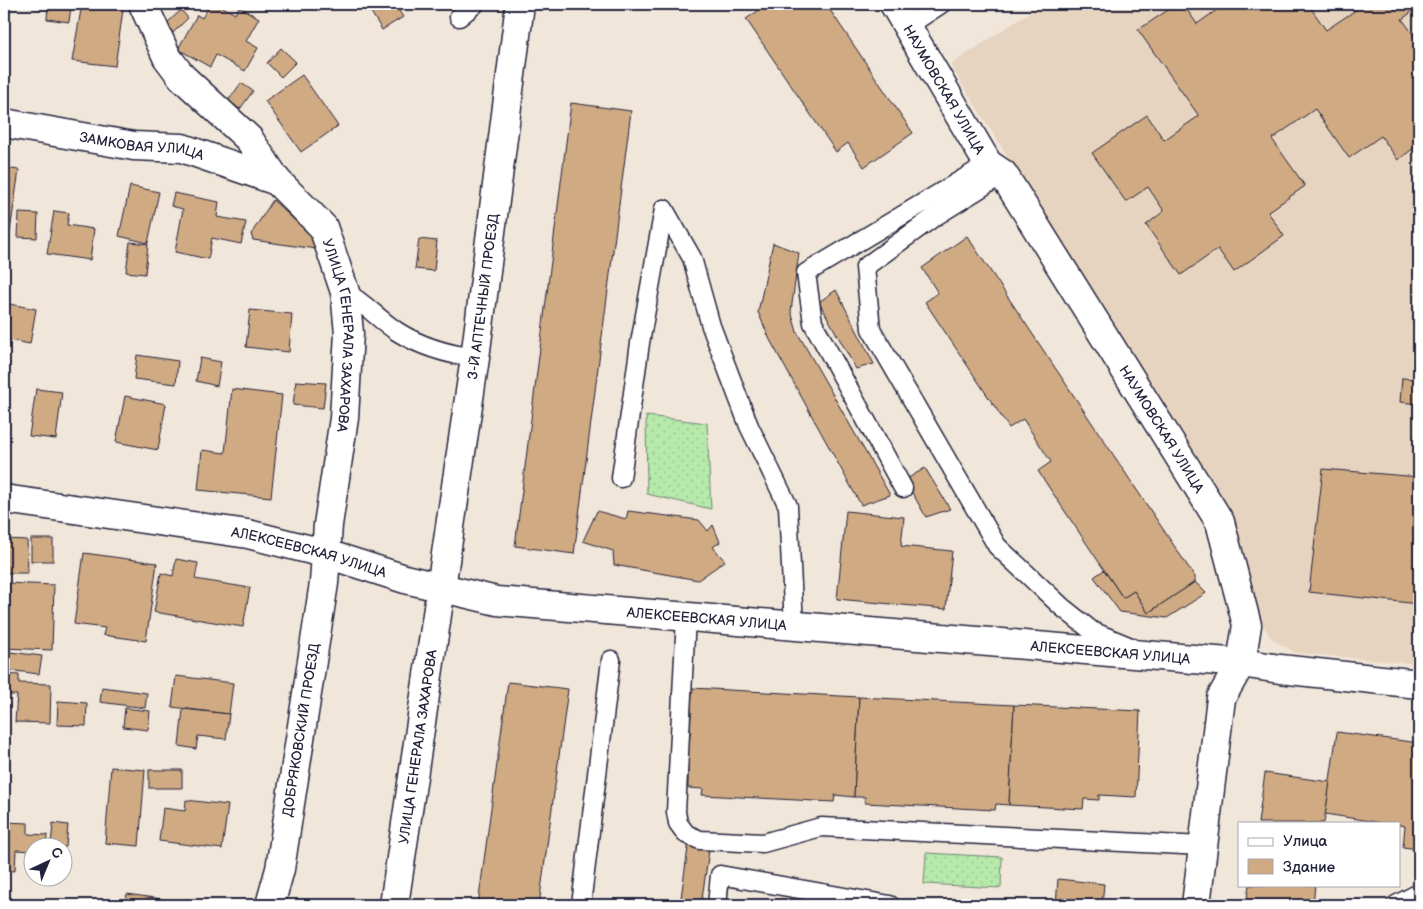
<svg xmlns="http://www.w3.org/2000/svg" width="1423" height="909" font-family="'Balsamiq Sans',sans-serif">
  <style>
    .built { fill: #e7d4c0 }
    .grass { fill: url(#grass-dots); stroke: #6c8672 }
    .building { fill: #d0aa82; stroke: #22223b }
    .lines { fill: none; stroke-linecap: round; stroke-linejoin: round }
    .lane-casing { stroke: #22223b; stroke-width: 21 }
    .street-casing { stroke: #22223b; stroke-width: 31 }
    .secondary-casing { stroke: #22223b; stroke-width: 31 }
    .lane { stroke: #fff; stroke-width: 18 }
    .street { stroke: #fff; stroke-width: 28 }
    .secondary { stroke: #fff; stroke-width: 28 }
    .labels { text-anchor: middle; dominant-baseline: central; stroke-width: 4.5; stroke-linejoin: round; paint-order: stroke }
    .street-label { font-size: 14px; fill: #22223b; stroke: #fff }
  </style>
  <defs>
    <pattern id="grass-dots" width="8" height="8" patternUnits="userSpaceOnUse" patternTransform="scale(1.25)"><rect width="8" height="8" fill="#b6e9aa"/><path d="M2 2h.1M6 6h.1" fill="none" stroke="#9cc893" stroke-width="1.8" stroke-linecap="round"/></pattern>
  </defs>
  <rect width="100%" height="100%" fill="#f1e6da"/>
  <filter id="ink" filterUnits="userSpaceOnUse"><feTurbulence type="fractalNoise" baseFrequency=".02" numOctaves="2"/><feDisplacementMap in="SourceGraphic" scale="10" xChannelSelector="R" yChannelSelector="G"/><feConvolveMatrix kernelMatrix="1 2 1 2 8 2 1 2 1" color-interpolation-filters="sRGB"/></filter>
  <g filter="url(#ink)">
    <path class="built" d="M1042,4h377v660l-123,-11 -24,-14 -14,-20 -25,-105 -283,-449z"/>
    <g class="grass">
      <path d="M646,416l61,7 4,86 -64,-15z"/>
      <path d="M926,853l76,4 -1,31 -77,-4z"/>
    </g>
    <g class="building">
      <path d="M48,4l23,2 -2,16 -22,-3z"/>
      <path d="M82,4l41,6 -8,56 -43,-5z"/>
      <path d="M172,4h12l-8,5z"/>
      <path d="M210,4h8l17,10 4,-7 20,11 -13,23 12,7 -13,23 -29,-16 -6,12 -32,-18 19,-34 5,3z"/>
      <path d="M366,4h32l-3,1 8,12 -21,13z"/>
      <path d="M753,4h73l87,129 -49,34 -16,-24 -12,9 -90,-133 12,-8z"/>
      <path d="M1177,4h6l14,20 28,-20h83l18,26 30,-20 -4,-6h67v3l-17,12 14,19 3,-3v109l-21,16 -17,-24 -32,22 -34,-49 -43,30 33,47 -37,26 16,24 -50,36 -16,-23 -37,26 -35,-50 18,-14 -16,-24 -22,15 -34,-49 55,-38 17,25 35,-24 -61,-86z"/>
      <path d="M181,10l7,8 -15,15 -8,-8z"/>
      <path d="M281,48l15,14 -15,15 -14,-14z"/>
      <path d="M302,75l36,51 -37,26 -36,-51z"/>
      <path d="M241,83l12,8 -13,18 -12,-8z"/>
      <path d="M571,103l60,8 -57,443 -59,-8z"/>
      <path d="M4,168l15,2 -9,62h-6z"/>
      <path d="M130,186l29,6 -11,51 -29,-7z"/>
      <path d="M174,193l45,9 -2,15 29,5 -5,22 -29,-6 -4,21 -33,-7 8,-43 -12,-3z"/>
      <path d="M273,200l45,42 -2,7 -63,-9 -2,-6z"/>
      <path d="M54,211l15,2 -2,12 27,4 -4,31 -43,-6z"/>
      <path d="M19,213l19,1 -1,24 -19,-1z"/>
      <path d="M967,236l228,341v5l-47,31 -14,-22 -11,7 -85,-127 13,-9 -28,-43 -14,9 -84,-126 13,-9 -16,-25z"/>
      <path d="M419,239l18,2 -3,30 -19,-2z"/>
      <path d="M130,242l18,2 -3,30 -19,-2z"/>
      <path d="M773,243l26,10 -8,58 6,21 93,163 -29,10 -91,-165 -12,-28z"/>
      <path d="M836,290l38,74 -18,5 -37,-67z"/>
      <path d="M4,303l32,6 -6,35 -26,-5z"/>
      <path d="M250,310l42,4 -3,38 -43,-5z"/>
      <path d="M137,355l41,6 -2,23 -42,-5z"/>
      <path d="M200,358l21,4 -4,24 -21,-5z"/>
      <path d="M1402,378l17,1v25l-19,-2z"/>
      <path d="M296,381l30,2 -3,25 -30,-3z"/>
      <path d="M36,389l26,3 -6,47 -27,-3z"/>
      <path d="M232,389l50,6 -11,102 -73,-7 4,-40 23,3z"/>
      <path d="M125,396l41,8 -8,46 -42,-8z"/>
      <path d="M925,468l25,41 -24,8 -21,-37z"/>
      <path d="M1323,469l96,8v127l-110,-12z"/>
      <path d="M597,511l29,8 2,-8 71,9 9,11 5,-6 7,17 -7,5 12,14 -27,19 -84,-15 -1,-14 -30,-10z"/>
      <path d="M846,511l58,6 -3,29 51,5 -6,58 -109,-10z"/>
      <path d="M6,539l21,1 1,33h-22z"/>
      <rect x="31" y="539" width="22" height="22"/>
      <path d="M84,553l73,10 -11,78 -43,-6 2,-7 -31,-4z"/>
      <path d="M176,559l22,4 -3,16 55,9 -7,39 -89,-15 7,-39 12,3z"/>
      <path d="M1104,570l19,28 11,-7 14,22 47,-31 11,11 -39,25 -47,-6 -26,-35z"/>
      <path d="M6,583l48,2 -2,65 -48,-2z"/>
      <path d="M10,652l32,4 -3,18 -31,-4z"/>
      <path d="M4,674l15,1v8l32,1 -1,39 -35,-1 2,-27h-13z"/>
      <path d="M176,676l57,7 -4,31 -57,-7z"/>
      <path d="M508,682l60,7 -29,216h-61z"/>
      <path d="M102,687l45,6 -2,15 -45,-6z"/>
      <path d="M692,688l167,9 -5,100 -19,-2 -1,7 -132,-7 1,-6 -15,-1v-21h-5l2,-32h5z"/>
      <path d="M859,697l155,8 -5,100 -13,-1 -1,6 -130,-7v-6h-11z"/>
      <path d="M58,701l29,2 -1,23 -29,-1z"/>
      <path d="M1014,705l126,6 -4,86 -37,-2v5l-15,-1 -1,10 -74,-4z"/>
      <path d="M125,708l25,3 -2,19 -25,-3z"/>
      <path d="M183,709l46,5 -3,25 -28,-3 -2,13 -17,-3z"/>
      <path d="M1337,732l82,11v106l-16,-2 2,-21 -6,-1v-2h-16l-58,-9z"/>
      <path d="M111,767l34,3 -6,76 -34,-3z"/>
      <rect x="149" y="770" width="33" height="18"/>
      <path d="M1265,773l65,9 -6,41h-66z"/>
      <path d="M186,800l42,5 -6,44 -63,-8 4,-33 22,3z"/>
      <path d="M4,822l24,1v11l19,1 -1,11h-14v5l-16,-1 -1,21 -11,-1z"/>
      <path d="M53,823l15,2 -2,22 -15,-1z"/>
      <path d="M689,841l21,3 -9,61h-21z"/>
      <path d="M1058,879l46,5 -2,21h-46z"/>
      <path d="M1249,885h66l-2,20h-67z"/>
      <path d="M127,894l69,10v1h-71z"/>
    </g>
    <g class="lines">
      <defs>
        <g id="lane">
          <path d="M459,17l16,-13"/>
          <path d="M909,25l32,-21"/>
          <path d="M1003,174l-69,43 -69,50 6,62 126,217 65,61 30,24 39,16"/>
          <path d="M664,209l28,49 19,68 38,100 39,80 6,120"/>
          <path d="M345,292c20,11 34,28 53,40 24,15 48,22 77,26"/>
          <path d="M621,478l19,-135 24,-134"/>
          <path d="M903,488l-90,-165 -7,-50 182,-109"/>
          <path d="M686,617l-10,195 2,11 8,11 14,6 63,3 58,-16 382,19"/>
          <path d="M581,905l30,-245"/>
          <path d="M717,905l3,-30 170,30"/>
          <path d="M1396,905l23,-12"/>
        </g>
        <g id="street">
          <path id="s1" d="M143,4l24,53 15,20 67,62 28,42 46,46 22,65 4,41 -5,85 -16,107 -4,58 -44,286 -10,36"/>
          <path id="s2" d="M894,4l94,160 15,10 217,348 27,103 -6,38 -20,35 -25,207"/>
          <path id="s3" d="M4,123l130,23 48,2 95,33"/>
          <path id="s4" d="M394,905l81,-547 45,-354"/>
        </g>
        <g id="secondary">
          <path id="s5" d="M4,499l244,35 79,20 78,25 92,22 744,62 39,6 139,15"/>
        </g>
      </defs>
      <use href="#lane" class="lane-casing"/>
      <use href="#street" class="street-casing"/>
      <use href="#secondary" class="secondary-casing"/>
      <use href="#lane" class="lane"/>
      <use href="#street" class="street"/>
      <use href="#secondary" class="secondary"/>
    </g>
  </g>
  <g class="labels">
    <g class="street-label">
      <text stroke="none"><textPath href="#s2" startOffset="99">НАУМОВСКАЯ УЛИЦА</textPath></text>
      <text stroke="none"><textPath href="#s3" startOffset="140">ЗАМКОВАЯ УЛИЦА</textPath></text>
      <text stroke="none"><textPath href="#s4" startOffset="615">3-Й АПТЕЧНЫЙ ПРОЕЗД</textPath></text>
      <text stroke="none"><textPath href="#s1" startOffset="401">УЛИЦА ГЕНЕРАЛА ЗАХАРОВА</textPath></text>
      <text stroke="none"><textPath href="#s2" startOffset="504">НАУМОВСКАЯ УЛИЦА</textPath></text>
      <text stroke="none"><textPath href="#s5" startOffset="310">АЛЕКСЕЕВСКАЯ УЛИЦА</textPath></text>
      <text stroke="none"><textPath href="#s5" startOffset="715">АЛЕКСЕЕВСКАЯ УЛИЦА</textPath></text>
      <text stroke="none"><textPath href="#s5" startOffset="1120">АЛЕКСЕЕВСКАЯ УЛИЦА</textPath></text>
      <text transform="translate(301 730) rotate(-81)">ДОБРЯКОВСКИЙ ПРОЕЗД</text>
      <text stroke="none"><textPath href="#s4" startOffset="160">УЛИЦА ГЕНЕРАЛА ЗАХАРОВА</textPath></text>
    </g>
  </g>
  <rect width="1423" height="909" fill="none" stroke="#fff" stroke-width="20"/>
  <rect x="10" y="10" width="1403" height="889" fill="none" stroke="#22223b" stroke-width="2" filter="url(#ink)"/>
  <rect x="1238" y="822" width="162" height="65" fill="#ffffff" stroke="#a7a7b1"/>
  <rect x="1248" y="838" width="25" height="8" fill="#ffffff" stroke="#a7a7b1"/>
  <text x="1283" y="846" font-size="15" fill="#22223b">Улица</text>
  <rect x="1248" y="859" width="25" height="15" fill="#d0aa82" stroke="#a7a7b1"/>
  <text x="1283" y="872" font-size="15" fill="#22223b">Здание</text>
  <g transform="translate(48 862) rotate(44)"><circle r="24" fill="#ffffff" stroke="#a7a7b1"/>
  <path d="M0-4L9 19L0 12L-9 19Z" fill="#22223b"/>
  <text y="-8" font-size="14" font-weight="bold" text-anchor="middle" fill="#22223b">С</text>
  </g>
</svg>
